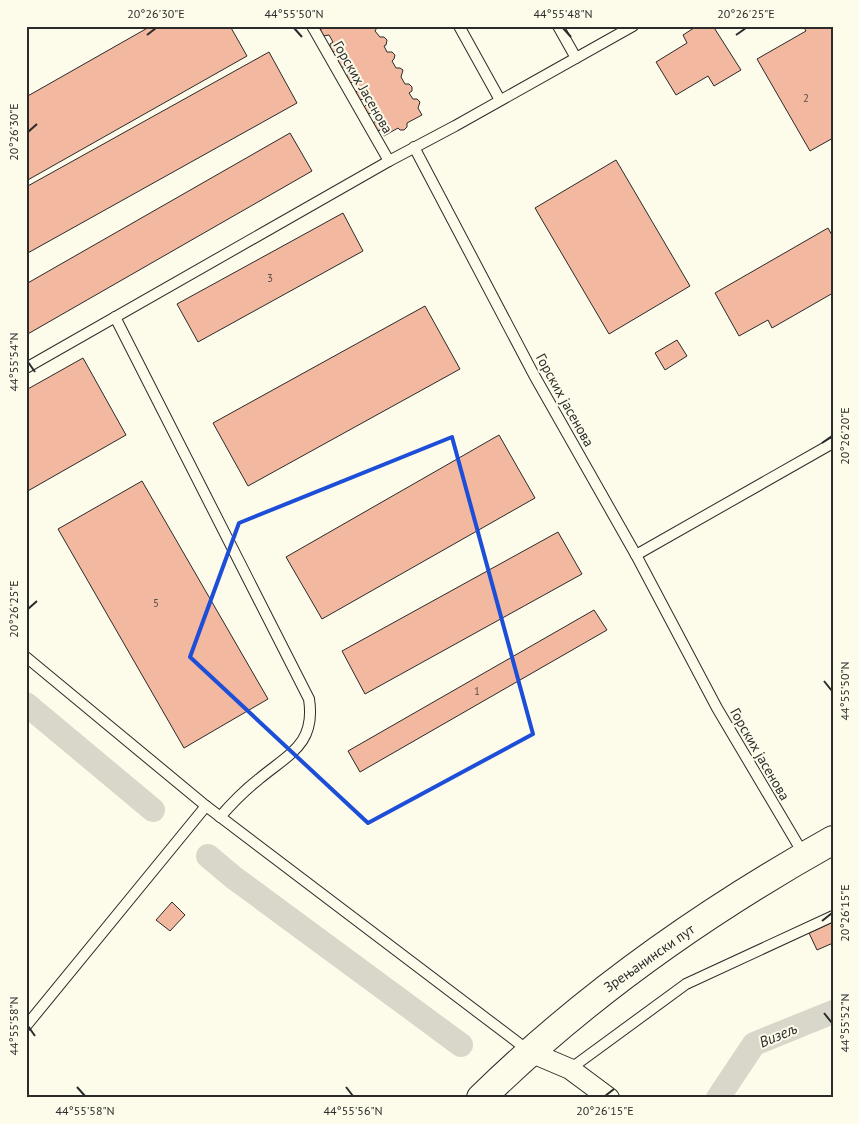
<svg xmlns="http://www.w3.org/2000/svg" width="859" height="1124" font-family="'PT Sans',sans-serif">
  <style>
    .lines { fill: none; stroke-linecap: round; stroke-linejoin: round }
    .canal { stroke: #d8d7c9; stroke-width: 24 }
    .building { fill: #f2b8a0; stroke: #2b2b2b }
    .lane-casing { stroke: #2b2b2b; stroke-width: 12 }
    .street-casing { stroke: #2b2b2b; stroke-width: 22 }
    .primary-casing { stroke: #2b2b2b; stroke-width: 30 }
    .lane { stroke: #fdfbea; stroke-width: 10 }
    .street { stroke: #fdfbea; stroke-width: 20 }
    .primary { stroke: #fdfbea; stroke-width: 28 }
    .marked { fill: none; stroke: #1d4ed8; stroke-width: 4; stroke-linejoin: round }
    .ticks { fill: none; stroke: #2b2b2b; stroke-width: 2 }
    .labels { text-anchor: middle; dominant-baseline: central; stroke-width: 4; stroke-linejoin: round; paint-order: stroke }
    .number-label { font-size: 11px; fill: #5d4e48 }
    .street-label { font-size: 14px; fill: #2b2b2b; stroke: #fdfbea }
    .water-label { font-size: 15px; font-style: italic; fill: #2b2b2b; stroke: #fdfbea }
    .neatline { fill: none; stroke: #2b2b2b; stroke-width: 2 }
    .ticks-label { font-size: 12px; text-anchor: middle; fill: #2b2b2b }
  </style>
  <rect width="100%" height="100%" fill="#fdfbea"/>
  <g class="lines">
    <g class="canal">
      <path d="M26,704l127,106"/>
      <path d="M208,856l25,21 228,168"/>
      <path d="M718,1098l36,-54 79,-32"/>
    </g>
  </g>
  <g class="building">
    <path d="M151,26h79l17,30 -221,125v-84z"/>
    <path d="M324,26h54l-3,5 5,6h4l3,3 -1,5 -2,1 3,6h5l3,3 -1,4 -2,2 4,7h4l3,2 -2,7 4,7h4l3,3v4l-3,2 4,6h4l3,3 -2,6 4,7 -15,8v4l-3,3h-4l-2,-2 -14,8 -3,-6 -5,1 -3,-8 3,-2 -4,-8 -6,1 -2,-7 3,-3 -3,-5 -6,1 -3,-4 1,-4 3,-3 -5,-7 -6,1 -2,-7 4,-3 -4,-6h-5l-3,-2v-5l3,-2 -3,-7 -6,1 -2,-4v-4l3,-2 -4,-7 -6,1 -3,-3 1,-4z"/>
    <path d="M697,26h16l28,44 -27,16 -6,-10 -32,19 -20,-33 31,-19 -4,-8z"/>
    <path d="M803,26h30v112l-23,13 -53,-92 49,-28z"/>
    <path d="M269,52l28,51 -271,151v-67z"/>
    <path d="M290,133l22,38 -286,164v-51z"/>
    <path d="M616,160l74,126 -81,48 -74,-126z"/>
    <path d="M343,213l20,38 -165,91 -21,-38z"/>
    <path d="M828,228l5,9v56l-61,35 -4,-8 -29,16 -24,-43z"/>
    <path d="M425,306l35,63 -212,117 -35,-63z"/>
    <path d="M677,340l10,16 -22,14 -10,-17z"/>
    <path d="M83,358l43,77 -100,57v-102z"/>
    <path d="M499,435l36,63 -213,121 -36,-62z"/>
    <path d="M142,481l126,218 -84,49 -126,-219z"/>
    <path d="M558,532l24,42 -217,120 -23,-43z"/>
    <path d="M594,610l13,20 -247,142 -12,-21z"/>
    <path d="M172,902l13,13 -15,16 -14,-11z"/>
    <path d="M833,922v21l-16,7 -8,-17z"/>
  </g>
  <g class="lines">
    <defs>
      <g id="lane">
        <path d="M312,26l77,135"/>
        <path d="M459,26l41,74"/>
        <path d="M558,26l18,32"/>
        <path d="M414,147l120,228 102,180 81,153 87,147"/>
        <path d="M115,317l194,382c7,45 -20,55 -50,80 -14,11 -27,24 -39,38"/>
        <path d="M26,368l363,-207 66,-35 178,-100"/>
        <path d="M636,555l197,-112"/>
        <path d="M26,657l180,149 323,245"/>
        <path d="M26,1026l180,-220"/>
        <path d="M570,1069l116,-85 147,-68"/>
      </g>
      <path id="street" d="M530,1052l40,17 39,29"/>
      <path id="primary" d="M481,1098c104,-102 225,-187 352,-258"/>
    </defs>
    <use href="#lane" class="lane-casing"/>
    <use href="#street" class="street-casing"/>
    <use href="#primary" class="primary-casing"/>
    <use href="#lane" class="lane"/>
    <use href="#street" class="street"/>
    <use href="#primary" class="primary"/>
  </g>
  <path class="marked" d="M452,437l81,297 -165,89 -178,-166 49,-134z"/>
  <path class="ticks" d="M294,28l8,9M563,28l8,9M147,35l9,-7M736,35l10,-7M28,132l9,-8M28,362l7,10M822,443l10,-7M28,609l9,-8M824,681l8,10M822,921l10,-8M824,1013l8,10M28,1026l7,10M77,1087l8,9M346,1087l7,9M605,1096l9,-7"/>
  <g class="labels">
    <g class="number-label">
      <text x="806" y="98">2</text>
      <text x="270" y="278">3</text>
      <text x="156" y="603">5</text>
      <text x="477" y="691">1</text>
    </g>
    <g class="street-label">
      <text transform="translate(363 87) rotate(60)">Горских Јасенова</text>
      <text transform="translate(565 400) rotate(61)">Горских јасенова</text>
      <text transform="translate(760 754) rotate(60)">Горских јасенова</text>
      <text transform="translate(649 958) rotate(-35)">Зрењанински пут</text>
    </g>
    <g class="water-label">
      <text transform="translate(778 1035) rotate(-23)">Визељ</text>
    </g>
  </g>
  <rect width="859" height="1124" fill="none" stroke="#fdfbea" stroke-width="55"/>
  <rect x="28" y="28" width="804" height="1068" class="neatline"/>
  <g class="ticks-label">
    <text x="156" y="18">20°26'30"E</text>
    <text x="294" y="18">44°55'50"N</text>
    <text x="563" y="18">44°55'48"N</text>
    <text x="746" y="18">20°26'25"E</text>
    <text transform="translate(14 132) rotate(-90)" y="4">20°26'30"E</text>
    <text transform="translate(14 362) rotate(-90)" y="4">44°55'54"N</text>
    <text transform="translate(845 436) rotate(-90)" y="4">20°26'20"E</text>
    <text transform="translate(14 609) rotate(-90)" y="4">20°26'25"E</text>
    <text transform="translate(845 691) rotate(-90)" y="4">44°55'50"N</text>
    <text transform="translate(845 913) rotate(-90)" y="4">20°26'15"E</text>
    <text transform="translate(845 1023) rotate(-90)" y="4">44°55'52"N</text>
    <text transform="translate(14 1026) rotate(-90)" y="4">44°55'58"N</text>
    <text x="85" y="1115">44°55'58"N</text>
    <text x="353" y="1115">44°55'56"N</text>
    <text x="605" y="1115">20°26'15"E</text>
  </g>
</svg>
